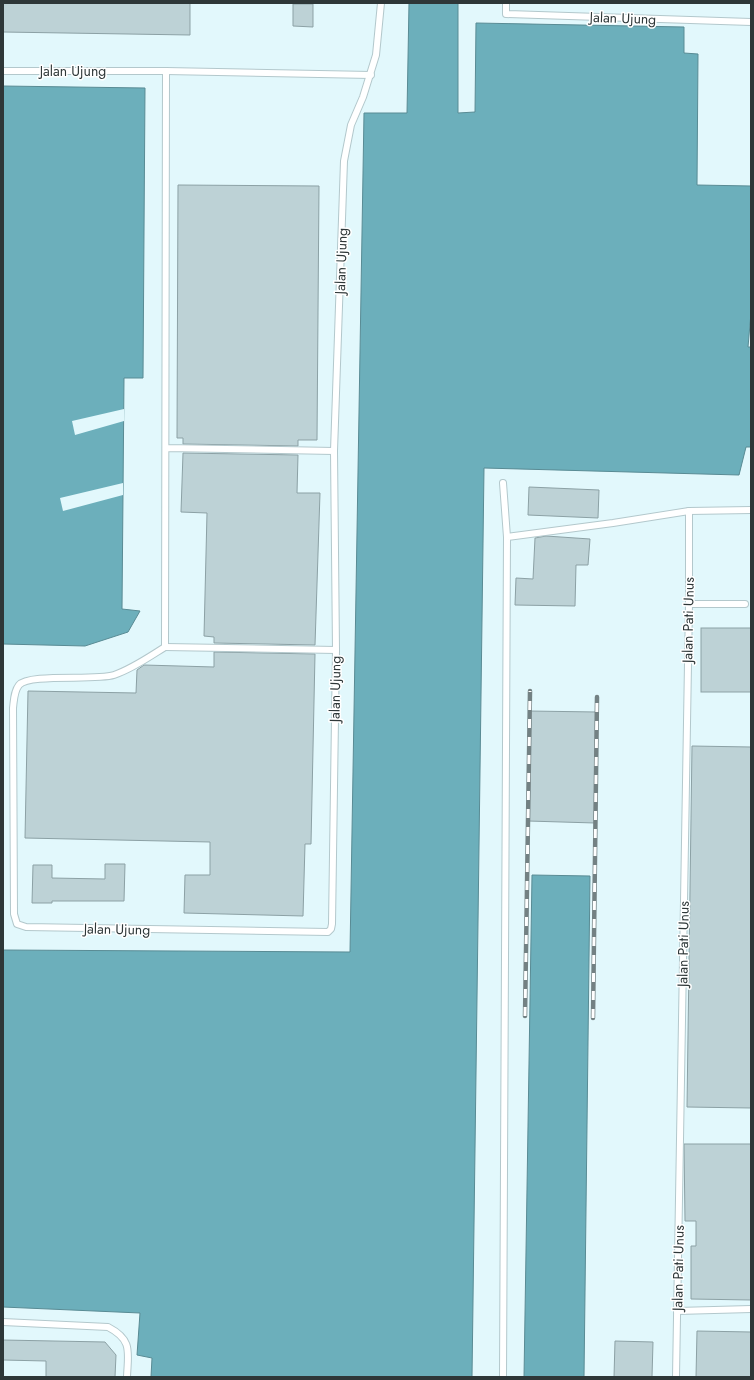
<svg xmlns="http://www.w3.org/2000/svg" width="754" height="1380" font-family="Jost,sans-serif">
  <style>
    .water { fill: #6cafbb; stroke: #598b94 }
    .pier { fill: #e2f8fc }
    .building { fill: #bdd2d6; stroke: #8ca1a5 }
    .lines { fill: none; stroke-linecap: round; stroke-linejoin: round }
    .lane-casing { stroke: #b3c8cc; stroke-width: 8 }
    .lane { stroke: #fff; stroke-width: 6 }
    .rail-casing { stroke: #738183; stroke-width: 4.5 }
    .rail { stroke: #fff; stroke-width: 3; stroke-dasharray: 9; stroke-linecap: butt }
    .labels { text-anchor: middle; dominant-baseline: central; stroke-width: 3; stroke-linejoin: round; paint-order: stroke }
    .street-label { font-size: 14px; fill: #2e3738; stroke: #fff }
  </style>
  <rect width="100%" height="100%" fill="#e2f8fc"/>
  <g class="water">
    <path d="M409,3h49v110l17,-1 1,-89 208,4v26l14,1 -1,131 54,1v127l-3,34h3v100h-5l-7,28 -255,-7 -12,909h-321l1,-19 -15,-3 3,-42 -137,-6v-357l347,2 14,-839h43z"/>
    <path d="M3,86l142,2 -2,290h-19l-2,231 18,2 -12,21 -43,14 -82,-2z"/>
    <path d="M532,875l58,1 -6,501h-60z"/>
  </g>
  <g class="pier">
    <path d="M124,409v12l-49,14 -3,-14z"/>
    <path d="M123,483v12l-60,16 -3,-13z"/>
  </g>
  <g class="building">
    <path d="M3,3h187v32l-187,-3z"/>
    <path d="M293,4h20v23l-20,-1z"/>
    <path d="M178,185l141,1 -2,254h-19v6l-115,-2v-6h-6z"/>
    <path d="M183,453l115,2 -1,38h23l-5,152 -101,-2v-6l-10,-1 3,-123 -26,-1z"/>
    <path d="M529,487l70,3 -1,28 -70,-3z"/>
    <path d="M546,536l44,3 -2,26h-12l-1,41 -60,-1 1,-27 17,1 2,-41z"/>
    <rect x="701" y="628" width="50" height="64"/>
    <path d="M214,652l101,2 -4,190h-6l-2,72 -119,-3 1,-38h25v-33l-185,-4 3,-147 108,2 1,-23 7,-5 70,2z"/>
    <path d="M529,711l68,1 -2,111 -67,-2z"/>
    <path d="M692,746l59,1v361l-64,-1z"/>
    <path d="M105,864h20l-1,37h-72v2h-20l1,-38h19v13l53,1z"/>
    <path d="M684,1144h67v156l-60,-1v-53h5v-25h-11z"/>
    <path d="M697,1331l54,1v45h-55z"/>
    <path d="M3,1340l102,2 11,13 -1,22h-69v-16l-43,-1z"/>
    <path d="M615,1341l38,1 -1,35h-38z"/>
  </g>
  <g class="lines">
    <defs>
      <g id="lane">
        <path d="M506,3v11l245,8"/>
        <path d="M3,71h163l205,4"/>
        <path d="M166,448l168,3 2,199 -4,274 -1,5 -3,3 -302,-5 -9,-3 -3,-10 -1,-206c1,-8 1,-17 6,-23 10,-12 76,-4 95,-10 18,-6 35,-18 51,-28l1,-576"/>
        <path d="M334,451l10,-290 7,-36 12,-28 13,-42 5,-52"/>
        <path d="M503,483l4,54"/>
        <path d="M689,604h56"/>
        <path d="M165,647l171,3"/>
        <path d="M677,1311l74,-2"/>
        <path d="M3,1322l105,5c25,13 20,25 19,50"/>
        <path d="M503,1377l4,-840 106,-14 76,-12 62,-1"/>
        <path d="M676,1377l13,-773v-93"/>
      </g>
    </defs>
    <use href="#lane" class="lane-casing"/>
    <use href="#lane" class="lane"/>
    <defs>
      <g id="rail">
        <path d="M525,1016l5,-325"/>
        <path d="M593,1018l4,-321"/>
      </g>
    </defs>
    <use href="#rail" class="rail-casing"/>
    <use href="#rail" class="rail"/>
  </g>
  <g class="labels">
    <g class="street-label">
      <text transform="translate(623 18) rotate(2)">Jalan Ujung</text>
      <text x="73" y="71">Jalan Ujung</text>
      <text transform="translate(341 261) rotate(-88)">Jalan Ujung</text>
      <text transform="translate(688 620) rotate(-89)">Jalan Pati Unus</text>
      <text transform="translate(335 689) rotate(-89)">Jalan Ujung</text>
      <text transform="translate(117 929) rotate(1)">Jalan Ujung</text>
      <text transform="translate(683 944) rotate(-89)">Jalan Pati Unus</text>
      <text transform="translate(678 1268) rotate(-89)">Jalan Pati Unus</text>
    </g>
  </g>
  <rect width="754" height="1380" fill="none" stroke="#2e3738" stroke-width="8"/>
</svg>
